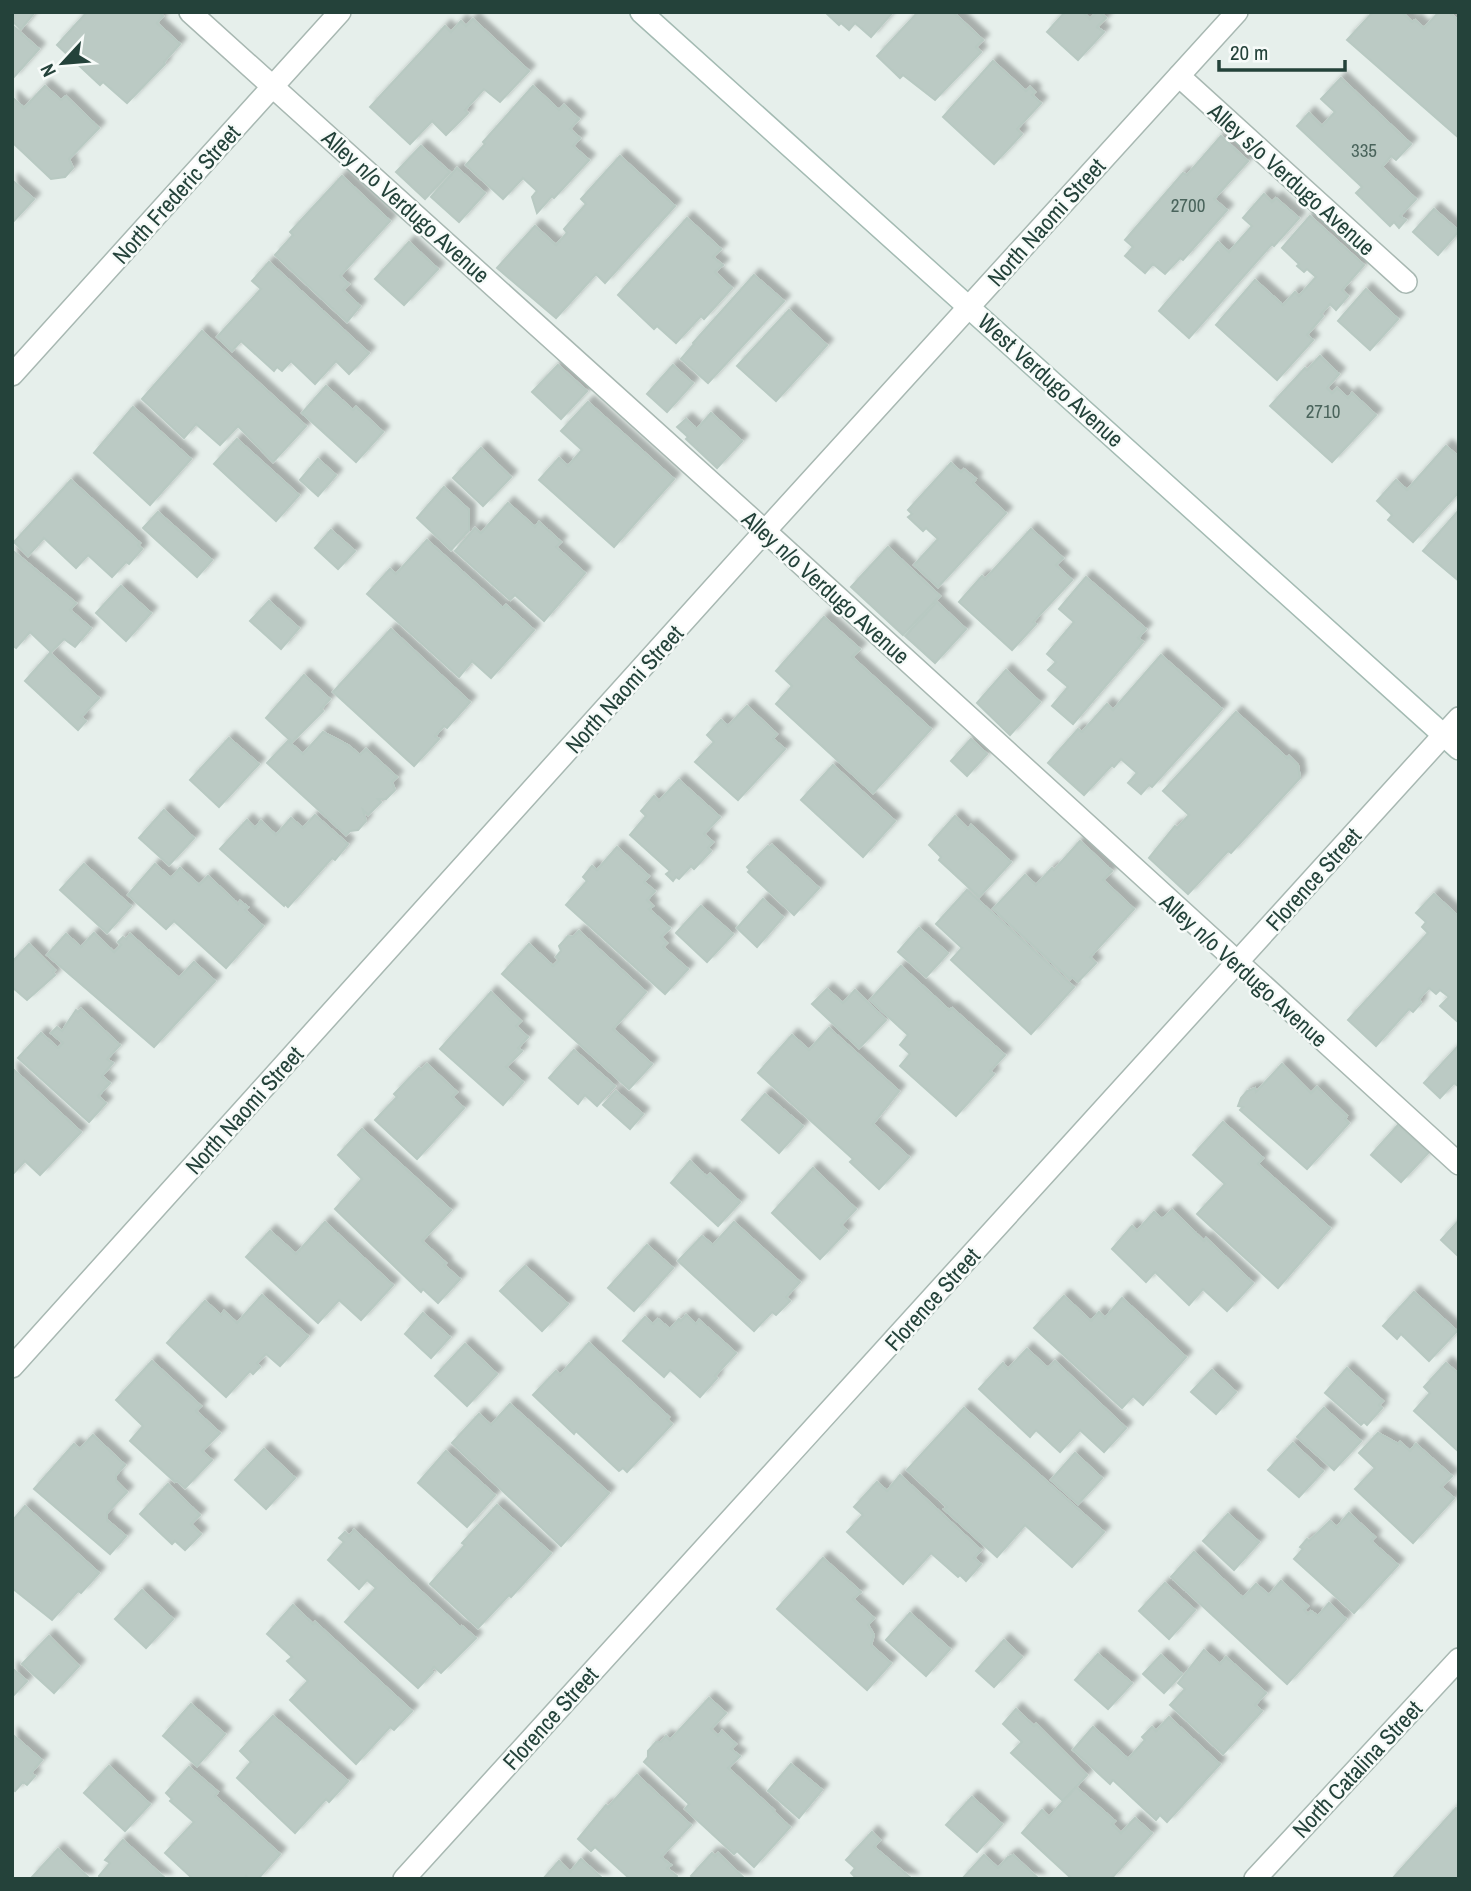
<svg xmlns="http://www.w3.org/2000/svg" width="1471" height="1891" font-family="'Archivo Narrow',sans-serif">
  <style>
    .building { fill: #bbcac4; stroke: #b8c9c2; stroke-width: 2; filter: url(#shadow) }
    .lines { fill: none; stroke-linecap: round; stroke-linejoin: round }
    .service-casing { stroke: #a8b8b2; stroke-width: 24 }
    .minor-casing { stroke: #a8b8b2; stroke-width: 24 }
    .secondary-casing { stroke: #a4bbb3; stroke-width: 24 }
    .service { stroke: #fff; stroke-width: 21 }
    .minor { stroke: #fff; stroke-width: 21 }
    .secondary { stroke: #fff; stroke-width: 21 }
    .labels { text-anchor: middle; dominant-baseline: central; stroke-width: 5; stroke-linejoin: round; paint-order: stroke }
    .number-label { font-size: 19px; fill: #4a645c }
    .street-label { font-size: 23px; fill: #24423a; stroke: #f7fbf9 }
  </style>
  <defs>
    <filter id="shadow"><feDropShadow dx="6" dy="-6" stdDeviation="2" flood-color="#0004"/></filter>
  </defs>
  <rect width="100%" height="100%" fill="#e6efeb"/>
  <g class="building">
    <path d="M12,12h23l-14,17 -9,-8z"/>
    <path d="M87,12h72l4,4 -6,7 23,21 -16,18 1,2 -38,39 -24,-21 -3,3 -43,-40z"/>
    <path d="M825,12h68l-22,25 -16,-14 -6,7 -8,-7 -2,2z"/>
    <path d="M918,12h35l30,28 -7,7 5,5 -46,48 -32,-25 -3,3 -23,-22z"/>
    <path d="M1065,12h18l7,7 7,-7h3l6,6 -9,9 7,5 -26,28 -31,-28z"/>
    <path d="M1373,12h29l10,10 3,-2 9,8 15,-16h10l10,9v117l-112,-98z"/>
    <path d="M473,19l56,52 -29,31 -16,-13 -19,21 3,3 -22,22 -14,-14 -22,23 -40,-37 75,-81 6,6 10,-11 5,5z"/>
    <path d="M12,25l27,24 -26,29 -1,-1z"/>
    <path d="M993,61l33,30 4,-4 5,5 -3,3 9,8 -24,26 5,5 -28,30 -51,-47z"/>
    <path d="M1341,78l70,66 -15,16 -5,-4 -9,11 34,32 -16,17 6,4 -7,8 -5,-6 -4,4 -34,-33 6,-6 -65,-61 12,-13 13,13 13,-14 -14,-13z"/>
    <path d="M45,86l16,14 5,-4 33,32 -30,31 4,9 -8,9 -14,2 -39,-37v-45l12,11z"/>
    <path d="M533,86l26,24 5,-5 15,14 -9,10 10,9 -7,8 16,14 -35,38 -2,-2 -15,17 -5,-16 5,-6 -14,-13 -20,21 -37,-34 19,-21 -2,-2z"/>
    <path d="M1221,136l27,25 -34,38 13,11 -44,50 -3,-2 -15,16 -12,-10 -8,9 -20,-17 8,-9 -8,-7 58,-67 4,2z"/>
    <path d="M421,146l29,26 -25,27 -29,-27z"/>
    <path d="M620,156l55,50 -70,77 -9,-9 -40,44 -59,-50 38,-42 21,19 11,-12 -3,-4 22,-25 -5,-5z"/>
    <path d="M457,168l28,25 -26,29 -28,-25z"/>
    <path d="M342,176l48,45 -50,55 9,8 -6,6 17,16 -13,16 -72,-67 18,-20 -3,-3z"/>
    <path d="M12,180l22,19 -22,24z"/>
    <path d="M1264,194l8,8 4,-4 23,20 -25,28 -2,-2 -83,94 -30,-27 59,-69 11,10 23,-26 -9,-8z"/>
    <path d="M1434,209l25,22 -21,24 -25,-23z"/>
    <path d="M1310,216l54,49 -22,25 6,6 -12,14 -6,-6 -9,10 2,2 -16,19 6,5 -36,40 -61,-55 39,-45 28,25 12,-13 4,4 17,-19 -9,-8 -3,3 -7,-6 2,-2 -17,-16z"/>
    <path d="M687,218l34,31 -8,8 10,8 -8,7 17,16 -28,31 -3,-3 -25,27 -19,-17 -3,3 -36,-34z"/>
    <path d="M409,242l29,27 -34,36 -29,-26z"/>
    <path d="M269,262l100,91 -20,21 -13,-13 -21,23 -24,-23 -9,10 -5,-4 -3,4 -33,-30 -9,10 -15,-14 44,-48 -9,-8z"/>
    <path d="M754,275l30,26 -76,82 -27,-24 13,-15 -1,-1z"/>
    <path d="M1366,289l32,30 -28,31 -32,-29z"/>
    <path d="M789,310l38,35 -51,56 -39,-35z"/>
    <path d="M202,331l104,95 -33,36 -35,-36 -18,19 -24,-21 -12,14 -42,-39z"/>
    <path d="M1320,356l19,18 -12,14 5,5 5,-5 11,10 4,-5 24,22 -44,47 -62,-56 35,-38 2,2z"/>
    <path d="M558,365l29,26 -26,28 -29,-27z"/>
    <path d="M673,365l20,18 -26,29 -20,-18z"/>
    <path d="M326,386l27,24 3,-3 27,25 -27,30 -54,-49z"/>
    <path d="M588,402l86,77 -60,68 -75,-67 20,-22 9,8 14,-16 -21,-19z"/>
    <path d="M133,407l58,52 -41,46 -56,-52z"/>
    <path d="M711,413l31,28 -25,27 -31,-29 2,-2 -11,-10 9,-8 11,10z"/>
    <path d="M237,439l62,56 -23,26 -62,-57z"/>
    <path d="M1446,446l13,11v35l-46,50 -25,-22 4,-5 -15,-14 19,-21 11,10z"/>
    <path d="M481,448l30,29 -28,29 -30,-28z"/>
    <path d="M318,459l18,16 -18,21 -18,-16z"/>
    <path d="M951,463l10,9 3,-3 12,10 -3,4 33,30 -68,74 -24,-22 24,-26 -12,-11 -3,3 -15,-14 4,-3 -4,-4z"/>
    <path d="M71,480l69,63 -2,2 4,4 -13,15 -3,-2 -14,15 -24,-22 -12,13 -32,-30 -16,18 -14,-14z"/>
    <path d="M444,487l25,23v20l-18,20 -34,-32z"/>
    <path d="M508,503l27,24 4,-5 22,20 -5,5 29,26 -41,48 -29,-26 -5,5 -55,-49 20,-23 6,5z"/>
    <path d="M1459,510v71l-36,-30z"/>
    <path d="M158,512l54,48 -15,17 -54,-49z"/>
    <path d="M1031,529l32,29 -7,7 16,15 -39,42 3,2 -24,26 -53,-48 23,-26 3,3z"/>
    <path d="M331,530l24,21 -17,18 -23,-21z"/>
    <path d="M427,540l76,68 3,-3 28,25 -43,48 -19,-17 -13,16 -92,-83 23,-25 6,5z"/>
    <path d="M888,547l52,49 -37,39 -52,-48z"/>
    <path d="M12,550l64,53 -6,7 21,18 -16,19 -11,-8 -13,13 -21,-20 -14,16 -4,-3z"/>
    <path d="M1086,577l60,52 -8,9 5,4 -70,82 -21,-18 16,-19 -20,-17 8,-8 -9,-8 27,-32 -15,-13z"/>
    <path d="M121,586l30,27 -25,28 -30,-28z"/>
    <path d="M269,601l30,27 -18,21 -31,-28z"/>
    <path d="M937,602l29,27 -31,34 -30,-27z"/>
    <path d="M824,617l36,32 -8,8 79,72 -58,64 -97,-89 16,-18 -16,-15z"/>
    <path d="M391,629l79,73 -23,26 -3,-2 -9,10 4,3 -25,27 -81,-74z"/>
    <path d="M50,653l49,45 -18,19 5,4 -8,9 -53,-49z"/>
    <path d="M1161,655l61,54 -70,78 -3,-2 -8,9 -13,-11 9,-10 -16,-14 -7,8 -2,-2 -28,30 -36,-32 30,-34 4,3 25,-28 6,6z"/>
    <path d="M1006,670l34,32 -30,33 -33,-32z"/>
    <path d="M304,675l26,24 -9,10 2,2 -31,31 -26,-24z"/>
    <path d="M747,706l30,28 -4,5 12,10 -47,51 -43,-38 19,-20 -7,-7 14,-15 7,6z"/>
    <path d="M1236,712l51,46 2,-2 9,9 2,13 -69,75 -3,-2 -40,43 -39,-36 26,-32 2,2 12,-13 -26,-24z"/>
    <path d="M323,732l25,13 12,10 6,-6 31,28 -5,5 3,8 -9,9h-8l3,3 -13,13 -5,-5 3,11 -8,9 -8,1 -4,4 -79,-72 21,-22 15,13z"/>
    <path d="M229,738l30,26 -40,43 -29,-27z"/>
    <path d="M971,739l16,15 -20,22 -16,-15z"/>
    <path d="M833,765l62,56 -32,36 -62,-57z"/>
    <path d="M679,780l41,37 -16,17 9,8 -5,6 3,3 -17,18 -3,-3 -12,13 -3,-2 -3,4 -7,-7 4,-3 -40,-36 16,-19 -5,-5 13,-15 5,5z"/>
    <path d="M164,810l30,28 -25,27 -30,-27z"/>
    <path d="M315,815l33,29 -13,16 -3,-2 -44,49 -3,-3 -1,2 -64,-57 27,-29 8,8 6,-7 15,14 15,-17 12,10z"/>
    <path d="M955,816l13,13 3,-4 40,37 -32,35 -40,-37 2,-3 -12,-12z"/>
    <path d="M1080,841l32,30 -9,9 31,29 -44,48 6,6 -18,19 -6,-5 -2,2 -77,-70 32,-34 11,10 16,-17 2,2z"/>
    <path d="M772,845l47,43 -25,27 -46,-43 2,-2 -3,-3 21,-21 1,2z"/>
    <path d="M617,847l32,29 -5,6 11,9 -8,9 6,6 -4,3 21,19 -9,9 6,6 -4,4 25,22 -23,25 -99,-89 21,-24 -4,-4 9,-11 5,4z"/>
    <path d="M84,864l47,42 -24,27 -47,-43z"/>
    <path d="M155,864l16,14 9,-10 19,17 9,-9 30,28 2,-3 8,6 -3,3 18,16 -37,42 -52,-47 -8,8 -38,-34z"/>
    <path d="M967,890l107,97 -43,47 -80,-74 11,-12 -26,-24z"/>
    <path d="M1434,894l25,23v106l-19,-17 9,-9 -9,-7 -4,4 -7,-6 -10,11 2,4 -8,9 -4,-3 -33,37 -28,-26 80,-87 -6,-6 4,-5 -10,-9z"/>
    <path d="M763,899l20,18 -26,30 -20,-19z"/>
    <path d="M701,906l32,28 -26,28 -31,-29z"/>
    <path d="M919,928l29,25 -22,24 -28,-25z"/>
    <path d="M579,931l67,61 -33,37 39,35 -23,25 -127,-115 27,-30 24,22 6,-6 -3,-3 5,-6 -2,-5 9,-10 5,1z"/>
    <path d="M94,933l20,19 7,-7 -3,-3 5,-5 3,2 4,-5 49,44 15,-16 21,19 -61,66 -107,-92 19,-21 15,13z"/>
    <path d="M29,944l26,26 -2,2 2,3 -28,25 -15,-13v-25z"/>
    <path d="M901,966l48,44 3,-2 53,47 -15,16 4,3 -38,42 -56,-50 10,-12 -10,-9 8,-10 -38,-35z"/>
    <path d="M827,989l16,14 12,-13 31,30 -27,28 -47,-44z"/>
    <path d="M491,992l30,29 -5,5 12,11 -10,11 4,3 -16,16 17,15 -20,23 -63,-56z"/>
    <path d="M81,1009l39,36 -13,14 6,4 -11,13 8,7 -12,13 8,7 -17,19 -71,-64 23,-25 17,15 5,-5 -12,-10 6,-6 5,4 14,-21 2,2z"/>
    <path d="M829,1028l70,63 -26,33 36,33 -30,32 -29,-27 3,-3 -95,-86 34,-38 17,15z"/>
    <path d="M1459,1045v42l-5,-4 -14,15 -16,-15z"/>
    <path d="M574,1050l41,36 -18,20 -12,-11 -7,9 -29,-26z"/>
    <path d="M427,1064l30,28 -5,5 12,11 -47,51 -42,-39 22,-23 -3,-3 25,-26 2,2z"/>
    <path d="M1282,1064l29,29 6,-6 30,29 -2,3 4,4 -42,46 -67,-59 3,-3 -5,-1 3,-8 6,-7 8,-3 1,4z"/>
    <path d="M12,1068l69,64 -41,43 -15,-14 -13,14z"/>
    <path d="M616,1091l27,23 -13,15 -27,-24z"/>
    <path d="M765,1094l38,32 -24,27 -37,-33z"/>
    <path d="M1223,1122l40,36 -5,6 72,64 -52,60 -81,-74 28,-30 -32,-29z"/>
    <path d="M1398,1125l31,27 -28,30 -30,-27z"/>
    <path d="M362,1129l89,81 -29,31 24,22 -2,2 16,14 -22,24 -15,-14 -2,3 -86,-83 27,-30 -24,-24z"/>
    <path d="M690,1161l17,16 3,-3 30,28 -22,24 -47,-43z"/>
    <path d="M813,1168l43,41 -15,16 6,6 -27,28 -48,-46z"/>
    <path d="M1172,1210l32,31 2,-3 47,45 -26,28 -24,-22 -14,16 -34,-33 -9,10 -34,-33 20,-23 5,5 17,-19 8,7z"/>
    <path d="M1459,1220v37l-18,-17z"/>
    <path d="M325,1222l68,63 -32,35 -22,-20 -21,23 -72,-66 24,-26 26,23z"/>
    <path d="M734,1222l66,60 -14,15 4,4 -14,14 -4,-3 -18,19 -76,-70 24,-25 11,9z"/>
    <path d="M647,1245l26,23 -39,43 -26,-23z"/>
    <path d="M525,1266l43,38 -26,27 -42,-40z"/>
    <path d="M1414,1292l43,39 -28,30 -28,-27 -4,5 -14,-13z"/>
    <path d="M262,1295l46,41 -28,30 -14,-12 -9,9 3,4 -7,7 -3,-3 -24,26 -59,-54 38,-42 16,14 3,-4 13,12z"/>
    <path d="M1064,1296l27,25 8,-9 6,6 17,-20 64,59 -43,48 -10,-9 -11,12 -88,-80z"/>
    <path d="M423,1313l27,24 -19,21 -26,-24z"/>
    <path d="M686,1315l10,9 3,-4 37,33 -21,23 2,2 -17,19 -30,-27 -6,7 -41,-36 22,-24 8,7 5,-5 12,10 9,-10 2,2z"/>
    <path d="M589,1343l80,74 -2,2 5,5 -45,48 -4,-4 -4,3 -43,-40 -2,3 -41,-39 23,-24 4,4z"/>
    <path d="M465,1344l32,30 -30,32 -32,-30z"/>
    <path d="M1027,1349l21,19 7,-7 71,67 -22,24 -24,-22 -20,22 -24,-22 -6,7 -51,-48 24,-26 5,6z"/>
    <path d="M152,1361l49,45 -5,5 24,22 -18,18 10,9 -27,28 -8,-7 -2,1 -45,-41 13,-15 -27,-26z"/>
    <path d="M1446,1363l13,11v78l-45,-41 16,-18 -6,-6z"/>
    <path d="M1347,1368l36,33 -4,4 3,3 -15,17 -3,-3 -3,3 -36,-32z"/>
    <path d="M1212,1370l24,22 -20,22 -25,-22z"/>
    <path d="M510,1404l99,89 -48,53 -109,-103 27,-29 12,11z"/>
    <path d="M964,1408l140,124 -32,35 -47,-42 -28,32 -53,-48 3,-2 -40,-37z"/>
    <path d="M1324,1408l37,33 -27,29 -37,-33z"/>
    <path d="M1378,1433l20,11 2,-2 10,9 6,-7 36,32 -11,11 13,11 -41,45 -58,-54 20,-21 -16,-15z"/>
    <path d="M93,1435l32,30 -9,10v6l11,11 -20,21v7l19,16 -16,18 -76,-65 40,-45 6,5z"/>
    <path d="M1293,1443l30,28 -24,26 -31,-27z"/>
    <path d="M264,1449l31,29 -29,31 -31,-29z"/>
    <path d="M446,1451l49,44 -28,32 -49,-44z"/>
    <path d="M1075,1453l27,25 -24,26 -27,-24z"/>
    <path d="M900,1475l81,75 -7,8 7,6 -15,17 -6,-6 -2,2 -27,-24 -28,31 -56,-52 16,-17 -9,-8 23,-25 10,9z"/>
    <path d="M168,1484l32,31 -9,9 10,10 -16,16 -10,-9 -3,3 -32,-30z"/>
    <path d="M497,1505l54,48 -40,44 -2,-2 -31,33 -48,-44 35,-39 -3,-2z"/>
    <path d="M25,1506l74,67 -18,20 -3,-2 -26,29 -40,-32v-67z"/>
    <path d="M1349,1513l26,24 -4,4 27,24 -44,48 -60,-54 9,-10 -3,-2 7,-8 2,2 21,-20 7,6z"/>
    <path d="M1228,1514l31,28 -25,28 -31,-29z"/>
    <path d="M354,1530l107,98 1,-2 14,12 -35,35 -7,-6 -3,4 2,1 -15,16 -73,-66 31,-34 -9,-8 -8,9 -31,-29 16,-18 -5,-4 6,-6 4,4z"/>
    <path d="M1194,1552l49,46 13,-14 13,11 12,-14 27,25 -4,4 4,4 3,-3 7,5 11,-13 17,16 -59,65 -116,-107z"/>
    <path d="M823,1558l38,34 -8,7 21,19 -6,7 6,10 -3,10 20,18 -24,27 -90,-81z"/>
    <path d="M1165,1583l30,27 -26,29 -30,-28z"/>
    <path d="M142,1590l31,29 -27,29 -31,-29z"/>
    <path d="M293,1605l20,19 2,-2 97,89 -18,19 -4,-3 -34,37 -66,-64 18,-19 -21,-20 5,-4 -25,-23z"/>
    <path d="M910,1613l40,36 -24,27 -40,-36z"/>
    <path d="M49,1636l30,30 -25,27 -32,-29z"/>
    <path d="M1004,1640l18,17 -28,30 -18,-16z"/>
    <path d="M1204,1650l16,14 6,-7 40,36 -11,12 7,6 -39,43 -53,-49 15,-16 -7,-6z"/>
    <path d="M1098,1654l34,29 -24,26 -33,-29z"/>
    <path d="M1161,1655l21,19 -18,19 -21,-19z"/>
    <path d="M12,1668l15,13 -15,16z"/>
    <path d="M709,1698l17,15 -15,16 7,7 4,-5 14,13 -5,5 9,7 -12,12 46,42 -1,1 17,16 -36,40 -17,-16 -3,3 -49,-45 4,-5 -45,-42 4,-5v-6l8,-9h5l5,-6 4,4z"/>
    <path d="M191,1704l34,30 -28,32 -34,-30z"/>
    <path d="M1016,1709l18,17 2,-2 51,51 -24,26 -52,-48 11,-11 -19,-18z"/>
    <path d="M273,1716l75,65 -19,21 -3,-3 -31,34 -58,-55 14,-16 -11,-11z"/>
    <path d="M1169,1717l51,47 -53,58 -7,-7 -4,5 -43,-40 -3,4 -37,-34 20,-23 35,32 17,-19 -3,-3 10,-10 4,4z"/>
    <path d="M12,1734l30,26 -11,13 4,3 -8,9 -4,-3 -8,9 -3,-3z"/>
    <path d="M791,1764l31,26 -23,28 -31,-27z"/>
    <path d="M109,1766l41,38 -25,27 -41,-38z"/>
    <path d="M189,1767l29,25 -3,4 65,58 -22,25h-10l-2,-3 -2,3h-51l-28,-26 29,-31 -24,-21 2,-2 -6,-6z"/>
    <path d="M637,1775l54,50 -30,32 10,8 -4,3 10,8 -3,3h-44l-35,-32 -4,4 -13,-12 28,-34 2,2z"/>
    <path d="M1076,1787l39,34 -3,3 9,9 14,-15 17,15 -41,46h-39l-50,-46 20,-23 7,7z"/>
    <path d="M972,1797l30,27 -25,28 -31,-27z"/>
    <path d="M1456,1808l3,3v68h-67z"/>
    <path d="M872,1832l8,8 -6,7 38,32h-55l-6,-6 4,-5 -9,-8z"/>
    <path d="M123,1840l43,39h-66l-1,-3 11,-13 -5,-3z"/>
    <path d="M58,1849l30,28 -1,2 -55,-2z"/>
    <path d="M712,1853l3,3 3,-3 27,26h-51l-3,-3z"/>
    <path d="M984,1855l14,13 10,-11 5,-2 26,24h-77z"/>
    <path d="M581,1859l22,20h-60l16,-18 11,11z"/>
  </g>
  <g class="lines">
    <defs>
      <g id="service">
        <path d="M190,12l575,519 694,633"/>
        <path d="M1179,76l227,206"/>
      </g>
      <g id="minor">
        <path d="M12,375l328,-363"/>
        <path d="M12,1367l753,-836 472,-519"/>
        <path d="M404,1879l1055,-1161"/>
        <path d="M1255,1879l204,-220"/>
      </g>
      <path id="secondary" d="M641,12l818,737"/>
    </defs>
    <use href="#service" class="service-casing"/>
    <use href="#minor" class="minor-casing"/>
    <use href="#secondary" class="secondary-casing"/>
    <use href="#service" class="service"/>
    <use href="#minor" class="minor"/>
    <use href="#secondary" class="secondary"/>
  </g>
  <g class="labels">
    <g class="number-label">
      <text x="1364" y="150">335</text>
      <text x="1188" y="205">2700</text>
      <text x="1323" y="411">2710</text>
    </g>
    <g class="street-label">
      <text transform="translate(1292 179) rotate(42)">Alley s/o Verdugo Avenue</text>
      <text transform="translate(176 194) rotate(-48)">North Frederic Street</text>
      <text transform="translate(406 206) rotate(42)">Alley n/o Verdugo Avenue</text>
      <text transform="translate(1046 222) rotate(-48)">North Naomi Street</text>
      <text transform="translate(1051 380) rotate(42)">West Verdugo Avenue</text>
      <text transform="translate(826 587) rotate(42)">Alley n/o Verdugo Avenue</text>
      <text transform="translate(624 689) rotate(-48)">North Naomi Street</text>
      <text transform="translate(1313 879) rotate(-48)">Florence Street</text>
      <text transform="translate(1244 970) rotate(42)">Alley n/o Verdugo Avenue</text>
      <text transform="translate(244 1110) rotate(-48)">North Naomi Street</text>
      <text transform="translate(932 1299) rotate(-48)">Florence Street</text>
      <text transform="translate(550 1718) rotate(-48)">Florence Street</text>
      <text transform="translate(1357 1769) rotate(-47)">North Catalina Street</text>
    </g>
  </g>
  <rect width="1471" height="1891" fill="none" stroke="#24423a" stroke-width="28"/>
  <g transform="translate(63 63) rotate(244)" stroke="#f7fbf9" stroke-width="5" paint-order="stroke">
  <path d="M0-5L12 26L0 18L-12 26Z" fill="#24423a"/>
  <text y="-10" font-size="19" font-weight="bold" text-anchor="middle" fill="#24423a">N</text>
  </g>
  <path d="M1219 60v10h126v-10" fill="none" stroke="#24423a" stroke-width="3.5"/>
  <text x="1230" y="60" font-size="21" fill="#24423a" stroke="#f7fbf9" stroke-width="5" paint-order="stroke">20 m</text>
</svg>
